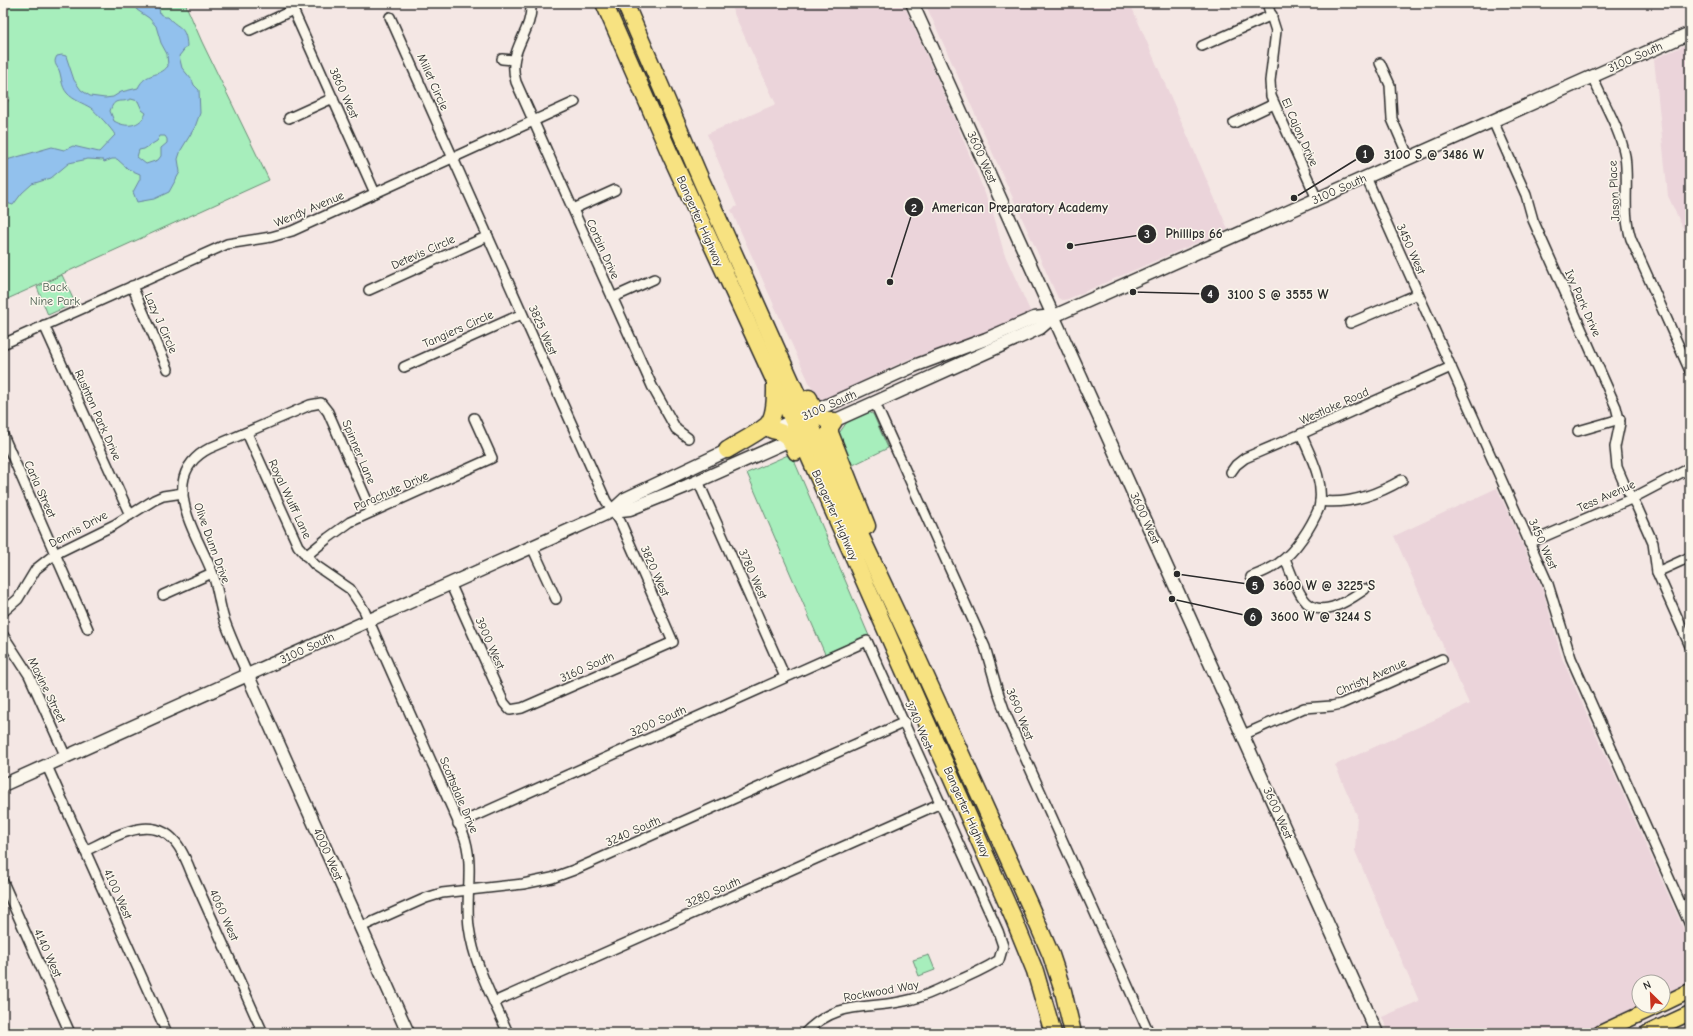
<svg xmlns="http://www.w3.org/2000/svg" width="1693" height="1036" font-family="'Comic Neue',sans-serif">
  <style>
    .built { fill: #ebd4da }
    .green { fill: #a7eebc; stroke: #698c74 }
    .water { fill: #92c1ed; stroke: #69859f; fill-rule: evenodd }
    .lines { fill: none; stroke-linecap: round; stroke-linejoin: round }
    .street-casing { stroke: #2b2b2b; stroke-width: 12 }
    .secondary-casing { stroke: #2b2b2b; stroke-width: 15 }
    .primary-casing { stroke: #2b2b2b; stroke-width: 17 }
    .highway-casing { stroke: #2b2b2b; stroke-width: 19 }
    .street { stroke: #fbf7ec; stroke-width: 9 }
    .secondary { stroke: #fbf7ec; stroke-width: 12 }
    .primary { stroke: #f7e281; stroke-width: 14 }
    .highway { stroke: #f7e281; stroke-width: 16 }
    .labels { text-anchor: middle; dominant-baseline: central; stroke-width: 3; stroke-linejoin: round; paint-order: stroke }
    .street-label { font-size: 12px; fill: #2b2b2b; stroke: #fbf7ec }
    .park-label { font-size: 12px; fill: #4a5c4f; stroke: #fbf7ec }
    .leader { fill: none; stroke: #2b2b2b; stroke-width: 1.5 }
    .callout-dot { fill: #2b2b2b; stroke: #fbf7ec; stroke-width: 1.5 }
    .mark-label { font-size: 12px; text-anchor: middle; font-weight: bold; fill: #fff }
    .callout-label { font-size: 13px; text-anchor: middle; font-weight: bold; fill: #2b2b2b; stroke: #fbf7ec; stroke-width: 3; stroke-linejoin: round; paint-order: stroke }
  </style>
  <rect width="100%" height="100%" fill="#f4e7e4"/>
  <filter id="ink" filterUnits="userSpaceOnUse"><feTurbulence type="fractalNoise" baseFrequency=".025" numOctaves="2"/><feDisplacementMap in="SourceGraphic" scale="8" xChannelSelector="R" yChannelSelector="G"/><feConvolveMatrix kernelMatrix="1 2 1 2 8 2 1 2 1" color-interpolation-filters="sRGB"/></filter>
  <g filter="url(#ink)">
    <g class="built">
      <path d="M729,3h174l50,111 41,102 10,37 27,60 -53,25 -69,21 -91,43 -87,-192 6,-4 -30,-72 69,-30z"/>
      <path d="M925,3h205l98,226 -160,70 -5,1 -5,-2z"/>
      <path d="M1690,43v200l-22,-47 -14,-137z"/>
      <path d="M1497,488l46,102 19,68 128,285v41l-27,13v-15h-24v24h4l-59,27h-202l6,-3 -6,-13 37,-16 -64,-150 2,-36 -22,-50 134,-61 -75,-168z"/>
    </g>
    <g class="green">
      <path d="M3,3h182l17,39 67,138 -266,121v-192l7,-11 -7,-8z"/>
      <path d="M62,275l13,28 -27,12 -11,-28z"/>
      <path d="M868,412l5,2 15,34 -37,18 -14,-30 10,-14z"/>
      <path d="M788,455l5,3 76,178 -44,18 -78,-181z"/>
      <path d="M929,955l6,15 -16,6 -6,-16z"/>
    </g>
    <path class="water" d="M134,3h24l2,11 5,3h3c10,12 18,8 19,29l-8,10 3,12 10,12 2,5 5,5 1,23 -5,14 -14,23 -3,9 2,13 -11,20 -15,7 -17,3 -4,-10 7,-13v-5l-12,-5 -11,-10h-5l-8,3 -1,-2 -15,-1 -19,4 -18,15 -19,6 -10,9 -9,12 -10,-3v-41l49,-14 12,3 9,-4 26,6 16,-17c-2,-5 -20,-24 -24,-27 -8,-5 -18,-8 -24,-15 -6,-7 -5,-15 -8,-23 -3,-5 -6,-8 -2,-14l5,-1 4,1 8,24 7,10 9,6 15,2 8,-1 8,-5 17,-4c8,-17 21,-10 30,-22l-1,-12 -6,-11 -5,-17 -7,-8 -12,-8zM131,99l7,2 4,9 4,3c-6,14 -20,15 -32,8l-4,-10c5,-15 10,-7 21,-12zM160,136h5l2,3v4l-6,5v8l-3,4 -12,4 -9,-7 2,-7 5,-1 13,-8z"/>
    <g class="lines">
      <defs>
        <g id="street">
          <path d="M290,3l85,190"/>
          <path d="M531,3c2,31 -25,46 -15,79l136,304 24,43 12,9"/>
          <path d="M1267,3l9,28 -6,50 1,15 46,103"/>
          <path d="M390,17l216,484 14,20 53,121 -151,66 -12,2 -6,-7 -54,-120"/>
          <path d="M250,30l43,-20"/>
          <path d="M1202,46l70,-31"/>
          <path d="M502,59l12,1"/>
          <path d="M1380,63l10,22 2,34 17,39"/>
          <path d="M1592,76c11,26 28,53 33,80 4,28 -3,56 6,83l59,132"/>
          <path d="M289,118l44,-20"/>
          <path d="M1493,121l33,74 7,25 83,187 4,16 -5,24 2,20 9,21 11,19 16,36 4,29 33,74"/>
          <path d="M1234,123l40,-19"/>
          <path d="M1366,177l182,407 23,74 119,267"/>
          <path d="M573,209l42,-19"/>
          <path d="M132,286l36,83"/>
          <path d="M369,290l119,-54"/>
          <path d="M612,298l42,-19"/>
          <path d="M1350,323l68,-29"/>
          <path d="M44,325l86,190"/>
          <path d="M3,344l224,-100 44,-7 21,-6 283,-129"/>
          <path d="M404,367l118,-53"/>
          <path d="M875,403l110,244 13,45 8,23 143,318"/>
          <path d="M1578,431l42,-12"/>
          <path d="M247,433l51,113 17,19 35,24 14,21 99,223c12,30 2,62 6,94 5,38 24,72 39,106"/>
          <path d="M3,435l85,194"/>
          <path d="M1231,472l5,-7 9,-7 56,-24 150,-67"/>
          <path d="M698,481l87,196"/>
          <path d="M1320,501c29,4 58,-7 82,-21"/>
          <path d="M1529,543l102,-44 59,-31"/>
          <path d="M532,547l24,52"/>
          <path d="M306,556l22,-18 22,-16 142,-64 -18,-40"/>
          <path d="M1285,559c6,13 10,28 18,39 16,24 46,2 62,-9"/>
          <path d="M1657,572l33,-15"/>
          <path d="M1251,577c10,-4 20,-8 28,-14 17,-12 32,-36 40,-55 6,-26 -8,-51 -18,-74"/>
          <path d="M163,595l49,-22"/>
          <path d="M3,612l15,-13 18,-30 19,-15 59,-29 40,-25 9,-4 20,-3"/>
          <path d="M3,635l26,40 37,82"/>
          <path d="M248,676c-8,-19 -17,-37 -24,-57 -5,-15 -6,-32 -12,-47 -11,-28 -32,-58 -29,-89 2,-16 13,-28 27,-35l100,-43 11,-2 7,9 44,100"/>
          <path d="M1243,735l61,-27 28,-2 9,-2 101,-45"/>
          <path d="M47,766l120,267"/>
          <path d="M458,824l409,-183 131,290 5,15 -4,14c-16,10 -32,17 -49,24 -12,6 -24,12 -37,15 -42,12 -74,-1 -108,34"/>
          <path d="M85,851c29,-14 70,-41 94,-4 5,8 9,17 12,25l72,161"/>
          <path d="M3,882l67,151"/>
          <path d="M361,927l65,-29 16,-5 81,-9 29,-6 22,-8 331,-148"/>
          <path d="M494,1002l447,-199"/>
        </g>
        <g id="secondary">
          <path d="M912,3l465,1030"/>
          <path d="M827,424l213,-96 14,-12 636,-283"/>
          <path d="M770,431l144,-65 72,-27 48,-21 20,-2"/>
          <path d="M612,511l13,-12 110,-52"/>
          <path d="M248,676l160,357"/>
          <path d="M3,785l609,-274 18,-2 57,-23 110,-49"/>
        </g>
        <g id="primary">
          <path d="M1663,1004l27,-13"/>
          <path d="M1600,1033l58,-27"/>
          <path d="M1647,1033l43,-20"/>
        </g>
        <g id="highway">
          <path d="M604,3l66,151 130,282 213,481 22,54 18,62"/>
          <path d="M625,3l76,177 155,346 52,111 121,267 22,51 12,36 10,42"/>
          <path d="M809,398c7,16 8,21 25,23l-4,6v6l37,93"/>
          <path d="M772,430c15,2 18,9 24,22"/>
          <path d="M727,450c11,-7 31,-17 40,-25 9,-9 8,-28 8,-40"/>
        </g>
      </defs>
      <use href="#street" class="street-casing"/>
      <use href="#secondary" class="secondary-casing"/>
      <use href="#primary" class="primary-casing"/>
      <use href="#highway" class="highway-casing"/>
      <use href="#street" class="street"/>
      <use href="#secondary" class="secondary"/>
      <use href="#primary" class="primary"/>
      <use href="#highway" class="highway"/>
    </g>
  </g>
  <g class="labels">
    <g class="street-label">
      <text transform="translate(1635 57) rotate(-24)">3100 South</text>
      <text transform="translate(433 82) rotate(66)">Millet Circle</text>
      <text transform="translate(344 93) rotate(66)">3860 West</text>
      <text transform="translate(1300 132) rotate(66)">El Cajon Drive</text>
      <text transform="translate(982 157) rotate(66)">3600 West</text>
      <text transform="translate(1339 189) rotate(-24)">3100 South</text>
      <text transform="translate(1614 191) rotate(-93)">Jason Place</text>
      <text transform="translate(309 209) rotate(-23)">Wendy Avenue</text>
      <text transform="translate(700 221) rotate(66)">Bangerter Highway</text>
      <text transform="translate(603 249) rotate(66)">Corbin Drive</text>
      <text transform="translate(1411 249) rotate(66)">3450 West</text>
      <text transform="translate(423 252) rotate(-24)">Detevis Circle</text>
      <text transform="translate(1583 303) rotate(66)">Ivy Park Drive</text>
      <text transform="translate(161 323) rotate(66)">Lazy J Circle</text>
      <text transform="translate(458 329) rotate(-24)">Tangiers Circle</text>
      <text transform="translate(543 330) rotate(66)">3825 West</text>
      <text transform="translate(829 405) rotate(-24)">3100 South</text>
      <text transform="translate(1334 406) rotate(-24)">Westlake Road</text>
      <text transform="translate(98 415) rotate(66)">Rushton Park Drive</text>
      <text transform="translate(359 452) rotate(67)">Spinner Lane</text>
      <text transform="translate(40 489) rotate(66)">Carla Street</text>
      <text transform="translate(391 491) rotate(-24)">Parachute Drive</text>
      <text transform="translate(1606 496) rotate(-24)">Tess Avenue</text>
      <text transform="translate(290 499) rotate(65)">Royal Wulff Lane</text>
      <text transform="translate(835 515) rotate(66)">Bangerter Highway</text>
      <text transform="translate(1145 518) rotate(66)">3600 West</text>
      <text transform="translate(78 529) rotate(-28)">Dennis Drive</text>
      <text transform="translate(212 543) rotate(70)">Olive Dunn Drive</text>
      <text transform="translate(1543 544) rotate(66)">3450 West</text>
      <text transform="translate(655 571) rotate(66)">3820 West</text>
      <text transform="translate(753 574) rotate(66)">3780 West</text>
      <text transform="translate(490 643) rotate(66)">3900 West</text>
      <text transform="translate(307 648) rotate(-25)">3100 South</text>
      <text transform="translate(587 667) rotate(-24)">3160 South</text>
      <text transform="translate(1371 677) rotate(-24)">Christy Avenue</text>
      <text transform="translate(47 690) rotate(64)">Maxine Street</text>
      <text transform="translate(1020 714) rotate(68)">3690 West</text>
      <text transform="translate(658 721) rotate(-24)">3200 South</text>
      <text transform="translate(919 725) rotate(66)">3740 West</text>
      <text transform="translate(459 795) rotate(67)">Scottsdale Drive</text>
      <text transform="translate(967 812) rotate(66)">Bangerter Highway</text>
      <text transform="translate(1278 813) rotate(66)">3600 West</text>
      <text transform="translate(633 831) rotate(-24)">3240 South</text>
      <text transform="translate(328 854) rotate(66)">4000 West</text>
      <text transform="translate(713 892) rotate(-24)">3280 South</text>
      <text transform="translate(118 894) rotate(66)">4100 West</text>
      <text transform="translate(224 915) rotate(66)">4060 West</text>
      <text transform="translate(48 953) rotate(66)">4140 West</text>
      <text transform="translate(881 991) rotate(-10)">Rockwood Way</text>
    </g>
    <g class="park-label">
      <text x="55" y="287">Back<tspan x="55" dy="14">Nine Park</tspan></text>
    </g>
  </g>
  <path class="leader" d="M1294 198L1365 154M890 282L914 207M1070 246L1147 234M1133 292L1210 294M1177 574L1255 585M1172 599L1253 617"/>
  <g class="callout-dot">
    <circle cx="1294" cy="198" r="4"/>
    <circle cx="890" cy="282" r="4"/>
    <circle cx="1070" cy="246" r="4"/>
    <circle cx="1133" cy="292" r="4"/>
    <circle cx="1177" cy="574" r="4"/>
    <circle cx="1172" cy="599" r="4"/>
    <circle cx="1365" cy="154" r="10"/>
    <circle cx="914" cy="207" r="10"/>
    <circle cx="1147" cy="234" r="10"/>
    <circle cx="1210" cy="294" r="10"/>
    <circle cx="1255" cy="585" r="10"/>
    <circle cx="1253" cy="617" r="10"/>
  </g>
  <g class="mark-label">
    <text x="1365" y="158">1</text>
    <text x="914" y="212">2</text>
    <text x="1147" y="238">3</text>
    <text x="1210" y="298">4</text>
    <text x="1255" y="590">5</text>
    <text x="1253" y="621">6</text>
  </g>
  <g class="callout-label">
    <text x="1434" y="159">3100 S @ 3486 W</text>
    <text x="1020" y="212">American Preparatory Academy</text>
    <text x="1194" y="238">Phillips 66</text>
    <text x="1278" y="299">3100 S @ 3555 W</text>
    <text x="1324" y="590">3600 W @ 3225 S</text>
    <text x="1321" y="621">3600 W @ 3244 S</text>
  </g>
  <rect width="1693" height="1036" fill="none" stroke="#fbf7ec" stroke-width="16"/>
  <rect x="8" y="8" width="1677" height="1020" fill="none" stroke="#2b2b2b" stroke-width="1.5" filter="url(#ink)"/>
  <g transform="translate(1651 994) rotate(336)"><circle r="19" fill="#fbf7ec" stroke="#a8a59f"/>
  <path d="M0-3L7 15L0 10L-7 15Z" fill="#c8321e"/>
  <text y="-6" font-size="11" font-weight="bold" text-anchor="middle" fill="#2b2b2b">N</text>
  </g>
</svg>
